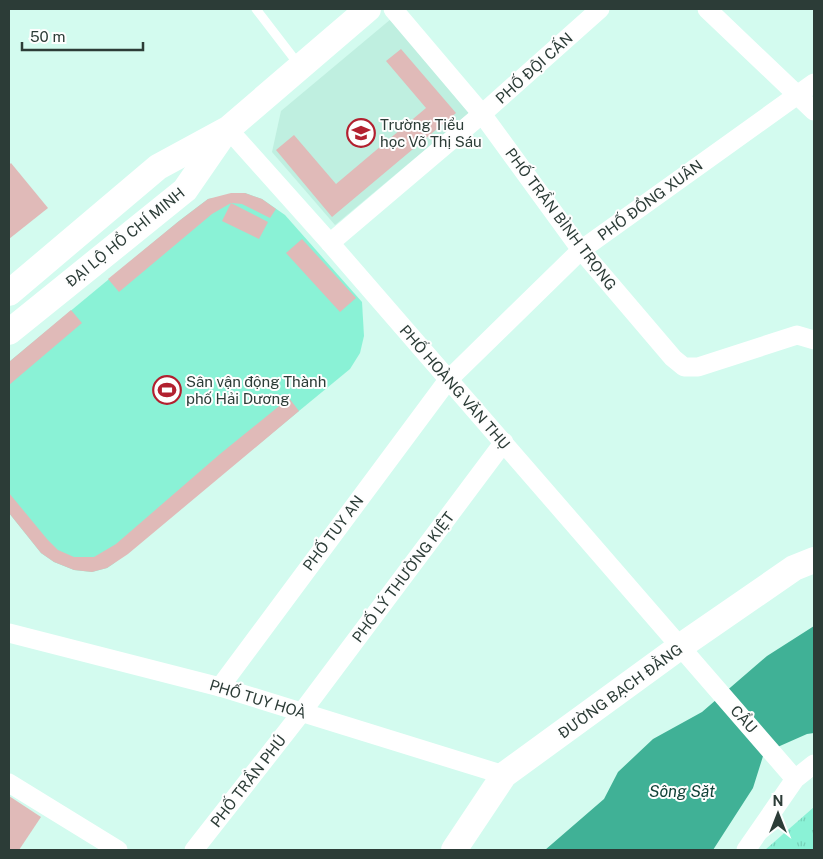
<svg xmlns="http://www.w3.org/2000/svg" width="823" height="859" font-family="'Public Sans',sans-serif">
  <style>
    .built { fill: #bfefe0 }
    .grass { fill: url(#grass-tufts) }
    .pitch { fill: #8af2d6 }
    .water { fill: #40b196 }
    .building { fill: #e0bab8 }
    .lines { fill: none; stroke-linecap: round; stroke-linejoin: round }
    .lane { stroke: #fff; stroke-width: 9 }
    .street { stroke: #fff; stroke-width: 19 }
    .secondary { stroke: #fff; stroke-width: 26 }
    .labels { text-anchor: middle; dominant-baseline: central; stroke-width: 4; stroke-linejoin: round; paint-order: stroke }
    .street-label { font-size: 15px; fill: #2c3c37; stroke: #fefefe }
    .poi-label { font-size: 15px; fill: #2c3c37; stroke: #fefefe; text-anchor: start }
    .water-label { font-size: 16px; font-style: italic; fill: #114237; stroke: #fefefe }
  </style>
  <defs>
    <pattern id="grass-tufts" width="24" height="20" patternUnits="userSpaceOnUse" patternTransform="scale(1.25)"><rect width="24" height="20" fill="#8af2d6"/><path d="M3 7l-1-3M5 7V3M7 7l1-3M15 17l-1-3M17 17v-4M19 17l1-3" fill="none" stroke="#77d0b8"/></pattern>
  </defs>
  <rect width="100%" height="100%" fill="#d3fbef"/>
  <path class="built" d="M391,19l78,94 -134,112 -63,-73 9,-41z"/>
  <path class="grass" d="M814,807v43h-49z"/>
  <path class="pitch" d="M245,193l17,6 23,16 77,87 2,34 -4,17 -10,16 -237,195 -6,4 -15,4 -18,-2 -20,-8 -13,-9 -32,-40v-151l170,-141 29,-22z"/>
  <path class="water" d="M814,626v107l-7,1 -43,19 -11,35 -40,62h-168l59,-51 14,-27 35,-33 49,-27 65,-56z"/>
  <g class="building">
    <path d="M401,49l55,64 -124,104 -56,-67 18,-15 42,49 90,-76 -40,-47z"/>
    <path d="M11,163l37,45 -39,31v-74z"/>
    <path d="M231,193h14l17,6 14,10 -6,9 -28,-14 -11,-1 -19,11 -93,78 -11,-13 71,-58 29,-22z"/>
    <path d="M231,203l37,19 -9,17 -37,-18z"/>
    <path d="M302,239l54,59 -16,14 -54,-59z"/>
    <path d="M71,310l11,13 -73,62v-23z"/>
    <path d="M289,398l10,13 -171,143 -21,14 -15,4 -18,-2 -20,-8 -13,-9 -32,-40v-20l38,46 11,11 16,7h20l22,-13 104,-90z"/>
    <path d="M9,796l32,21 -22,33h-10z"/>
  </g>
  <g class="lines">
    <path class="lane" d="M256,9l43,56"/>
    <g class="street">
      <path d="M393,9l89,105 99,136 92,108 11,9h14l99,-32 17,5"/>
      <path d="M707,9l107,102"/>
      <path d="M228,129l102,114 465,536"/>
      <path d="M330,243l152,-129 118,-105"/>
      <path d="M9,633l211,54 284,88"/>
      <path d="M220,687l228,-307 133,-130 233,-167"/>
      <path d="M9,783l109,67"/>
      <path d="M194,850l108,-138 202,-270"/>
      <path d="M746,850l49,-71 19,-15"/>
    </g>
    <g class="secondary">
      <path d="M9,293l149,-126 70,-38 140,-120"/>
      <path d="M9,332l176,-142 40,-58"/>
      <path d="M454,850l50,-75 177,-129 113,-78 20,-8"/>
    </g>
  </g>
  <defs>
    <symbol id="school-ring" viewBox="-11 -11 22 22"><circle r="9.5" fill="#fefefe" stroke="#b2202f" stroke-width="1.5"/><path d="M0-5L7-2L0 1L-7-2ZM-4 1L0 2.5L4 1V4Q0 6-4 4Z" fill="#b2202f"/></symbol>
    <symbol id="stadium-ring" viewBox="-11 -11 22 22"><circle r="9.5" fill="#fefefe" stroke="#b2202f" stroke-width="1.5"/><path d="M0-5a6.5 5 0 1 0 0 10a6.5 5 0 1 0 0-10ZM-3.5-1.8h7v3.6h-7Z" fill="#b2202f"/></symbol>
  </defs>
  <g fill-rule="evenodd">
    <use href="#school-ring" x="345" y="117" width="32" height="32"/>
    <use href="#stadium-ring" x="151" y="374" width="32" height="32"/>
  </g>
  <g class="labels">
    <g class="street-label">
      <text transform="translate(534 68) rotate(-42)">PHỐ ĐỘI CẤN</text>
      <text transform="translate(650 200) rotate(-36)">PHỐ ĐỒNG XUÂN</text>
      <text transform="translate(561 219) rotate(53)">PHỐ TRẦN BÌNH TRỌNG</text>
      <text transform="translate(125 237) rotate(-39)">ĐẠI LỘ HỒ CHÍ MINH</text>
      <text transform="translate(455 387) rotate(49)">PHỐ HOÀNG VĂN THỤ</text>
      <text transform="translate(333 533) rotate(-53)">PHỐ TUY AN</text>
      <text transform="translate(403 577) rotate(-53)">PHỐ LÝ THƯỜNG KIỆT</text>
      <text transform="translate(620 691) rotate(-36)">ĐƯỜNG BẠCH ĐẰNG</text>
      <text transform="translate(258 699) rotate(17)">PHỐ TUY HOÀ</text>
      <text transform="translate(744 719) rotate(48)">CẦU</text>
      <text transform="translate(248 781) rotate(-52)">PHỐ TRẦN PHÚ</text>
    </g>
    <g class="poi-label">
      <text x="380" y="124">Trường Tiểu<tspan x="380" dy="17">học Võ Thị Sáu</tspan></text>
      <text x="186" y="381">Sân vận động Thành<tspan x="186" dy="17">phố Hải Dương</tspan></text>
    </g>
    <g class="water-label">
      <text x="682" y="791">Sông Sặt</text>
    </g>
  </g>
  <rect width="823" height="859" fill="none" stroke="#2c3c37" stroke-width="20"/>
  <g transform="translate(778 814)" stroke="#fefefe" stroke-width="4" paint-order="stroke">
  <path d="M0-4L9 19L0 12L-9 19Z" fill="#2c3c37"/>
  <text y="-8" font-size="14" font-weight="bold" text-anchor="middle" fill="#2c3c37">N</text>
  </g>
  <path d="M22 42v8h121v-8" fill="none" stroke="#2c3c37" stroke-width="2.5"/>
  <text x="30" y="42" font-size="15" fill="#2c3c37" stroke="#fefefe" stroke-width="4" paint-order="stroke">50 m</text>
</svg>
